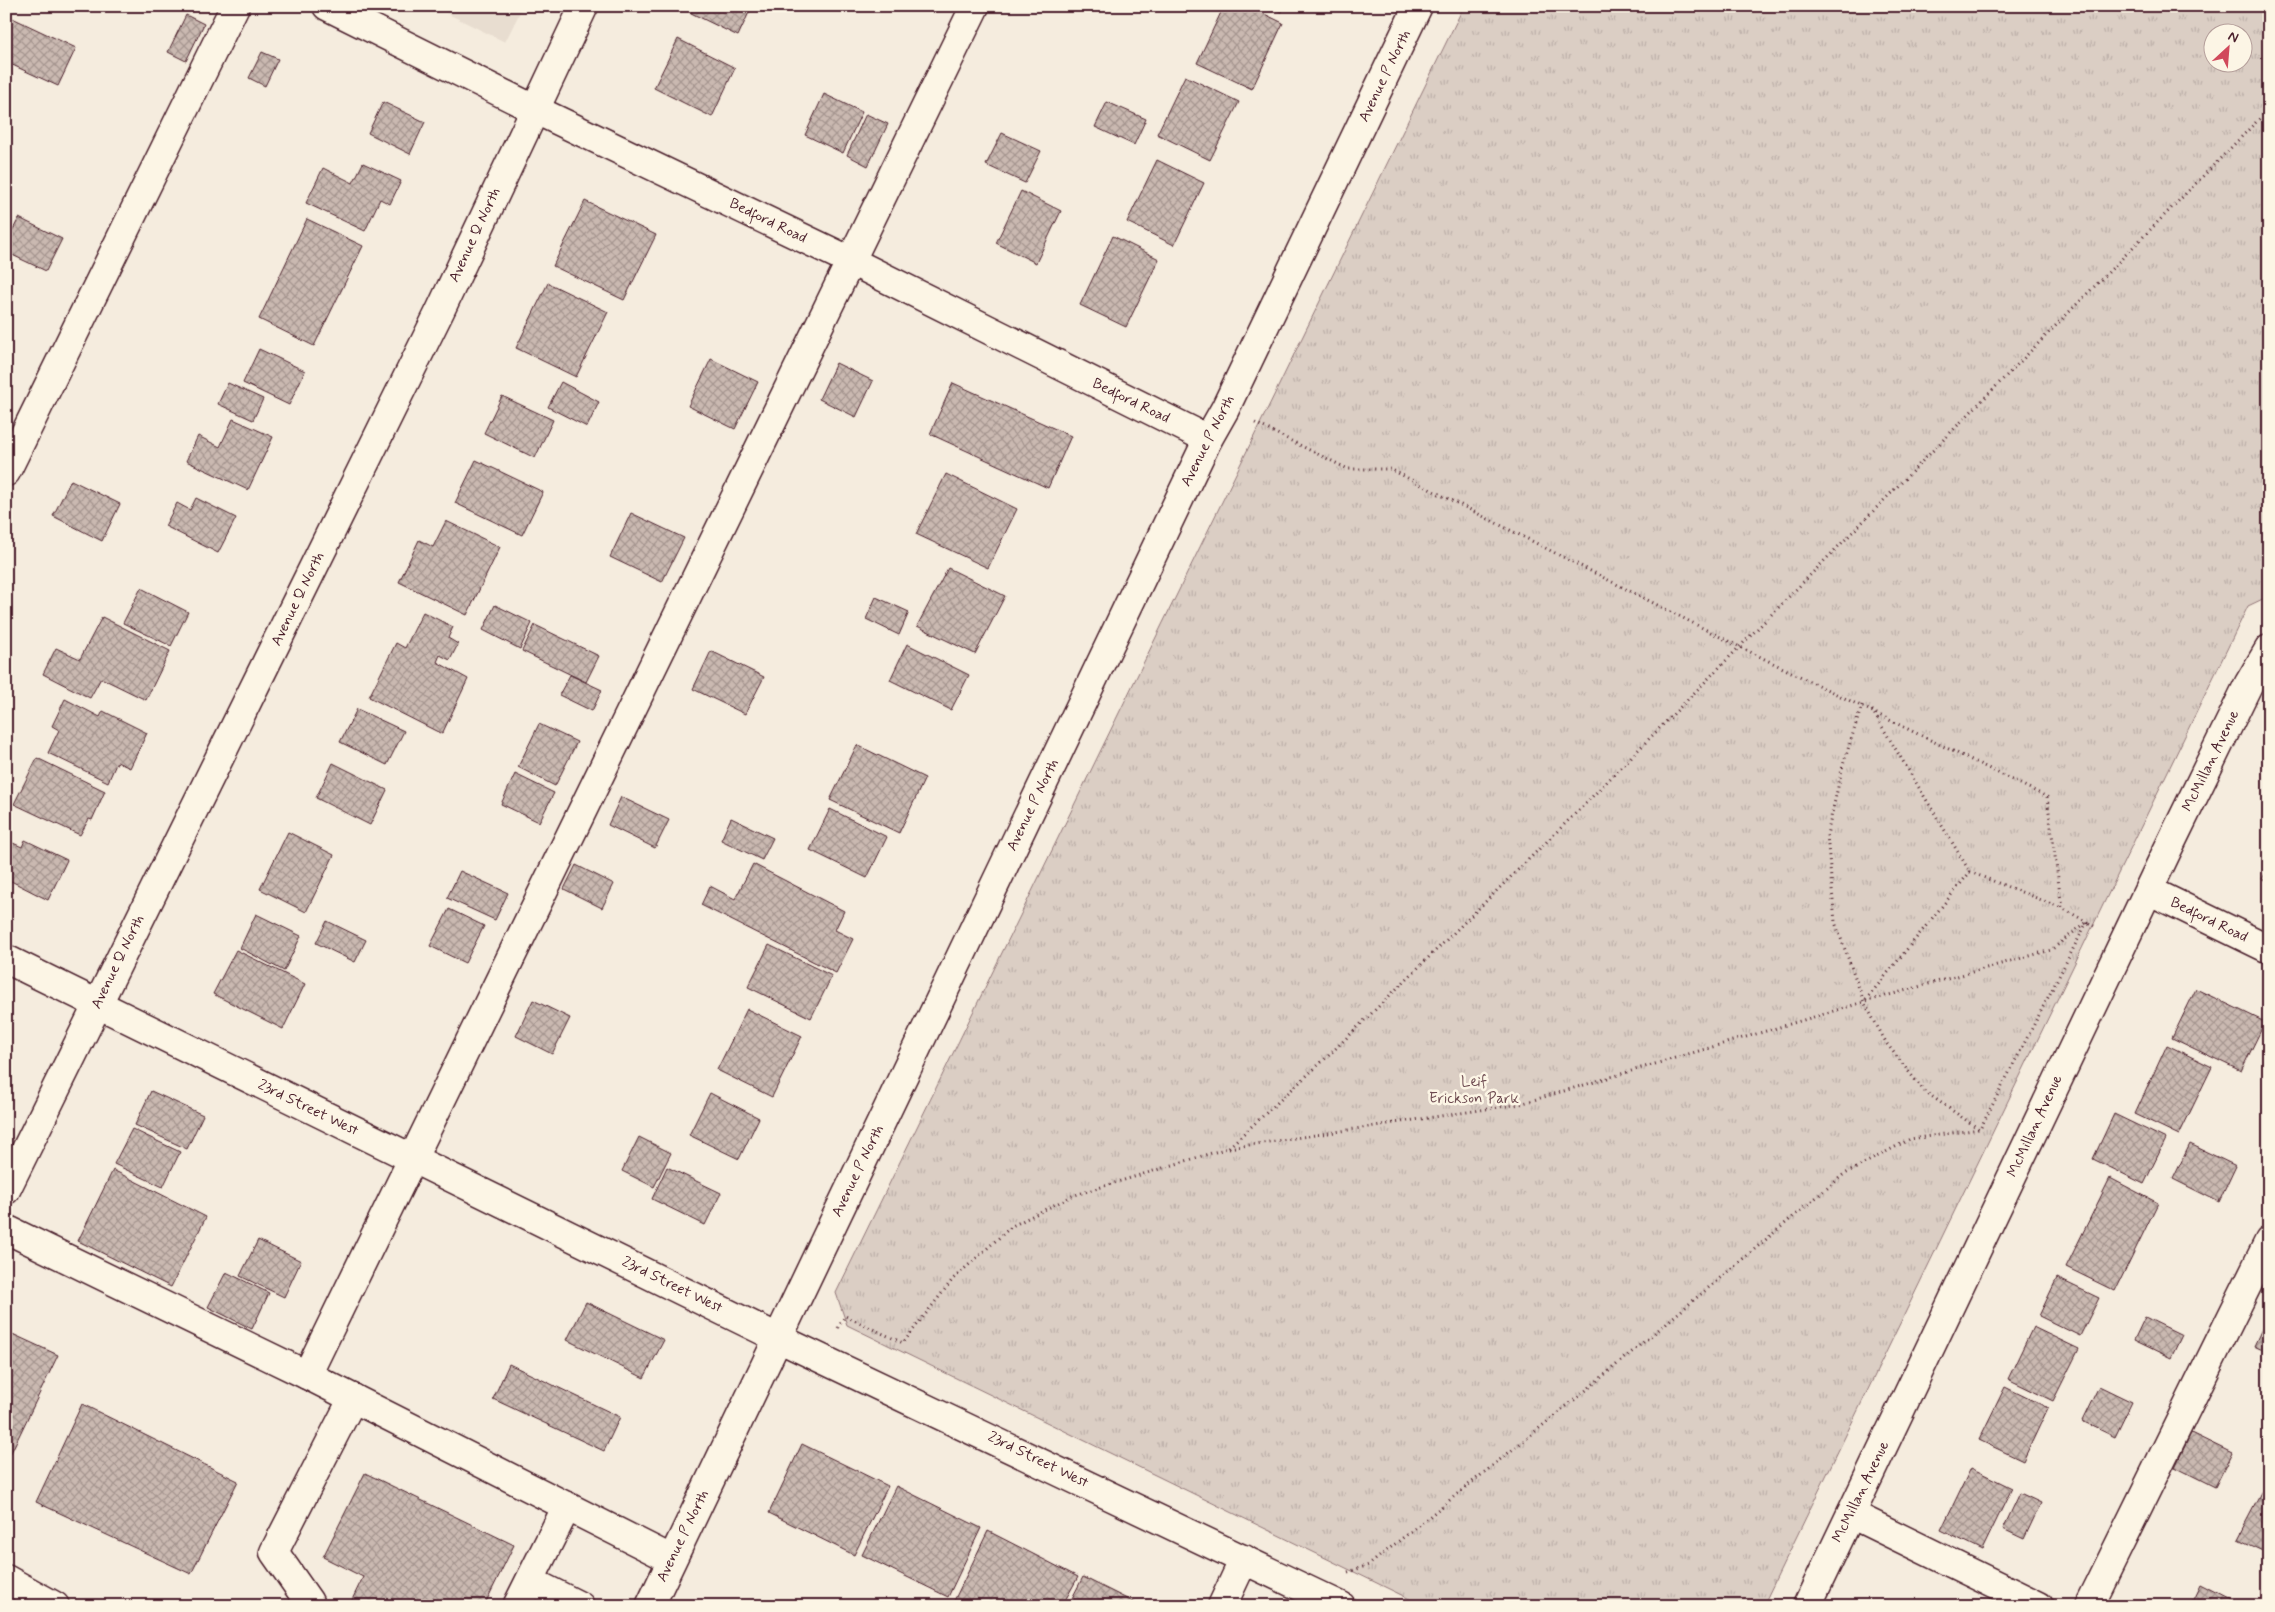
<svg xmlns="http://www.w3.org/2000/svg" width="2275" height="1612" font-family="Mynerve,sans-serif">
  <style>
    .built { fill: #e8ddd0 }
    .park { fill: url(#park-tufts); stroke: #927678; fill-rule: evenodd }
    .building { fill: url(#building-cross-hatch); stroke: #4a1f2b }
    .lines { fill: none; stroke-linecap: round; stroke-linejoin: round }
    .minor-casing { stroke: #4a1f2b; stroke-width: 31 }
    .major-casing { stroke: #4a1f2b; stroke-width: 31 }
    .path { stroke: #4a1f2b; stroke-width: 3; stroke-dasharray: 1 4; stroke-linecap: butt }
    .minor { stroke: #fcf5e5; stroke-width: 28 }
    .major { stroke: #fcf5e5; stroke-width: 28 }
    .labels { text-anchor: middle; dominant-baseline: central; stroke-width: 5; stroke-linejoin: round; paint-order: stroke }
    .street-label { font-size: 15px; fill: #4a1f2b; stroke: #fcf5e5 }
    .park-label { font-size: 15px; fill: #6e4b51; stroke: #fcf5e5 }
  </style>
  <defs>
    <pattern id="park-tufts" width="24" height="20" patternUnits="userSpaceOnUse" patternTransform="scale(1.25)"><rect width="24" height="20" fill="#dbcec4"/><path d="M3 7l-1-3M5 7V3M7 7l1-3M15 17l-1-3M17 17v-4M19 17l1-3" fill="none" stroke="#bdb0a9"/></pattern>
    <pattern id="building-cross-hatch" width="8" height="8" patternUnits="userSpaceOnUse" patternTransform="scale(1.25)"><rect width="8" height="8" fill="#cab9b1"/><path d="M0 0l8 8M0 8l8-8" fill="none" stroke="#a69690"/></pattern>
  </defs>
  <rect width="100%" height="100%" fill="#f5ecde"/>
  <filter id="ink" filterUnits="userSpaceOnUse"><feTurbulence type="fractalNoise" baseFrequency=".02" numOctaves="2"/><feDisplacementMap in="SourceGraphic" scale="10" xChannelSelector="R" yChannelSelector="G"/><feConvolveMatrix kernelMatrix="1 2 1 2 8 2 1 2 1" color-interpolation-filters="sRGB"/></filter>
  <g filter="url(#ink)">
    <path class="built" d="M432,6h91l-18,36z"/>
    <path class="park" d="M1464,6h805v590l-21,10 -485,1000h-339l-577,-281 -11,-32zM2212,32h30v30h-30z"/>
    <g class="building">
      <path d="M694,6h58l-14,30 -47,-23z"/>
      <path d="M1224,6h24l35,17 -31,66 -55,-26z"/>
      <path d="M1268,6h16l-3,6z"/>
      <path d="M6,15l70,33 -18,38 -52,-24z"/>
      <path d="M186,15l18,9 -18,37 -18,-9z"/>
      <path d="M678,39l57,29 -23,49 -58,-29z"/>
      <path d="M262,52l16,7 -13,27 -16,-8z"/>
      <path d="M1185,76l54,26 -29,58 -53,-26z"/>
      <path d="M824,94l38,18 -19,41 -38,-18z"/>
      <path d="M383,102l42,20 -15,32 -42,-21z"/>
      <path d="M1107,102l39,17 -12,26 -39,-18z"/>
      <path d="M866,114l22,10 -20,42 -21,-11z"/>
      <path d="M1002,133l39,18 -16,32 -39,-18z"/>
      <path d="M1157,160l47,23 -30,62 -47,-23z"/>
      <path d="M363,163l38,18 -11,23 -10,-5 -15,32 -59,-28 17,-35 30,15z"/>
      <path d="M1021,191l40,20 -25,52 -40,-20z"/>
      <path d="M585,201l71,34 -32,65 -71,-34z"/>
      <path d="M19,218l43,21 -16,32 -40,-19v-9z"/>
      <path d="M307,219l56,27 -49,100 -55,-27z"/>
      <path d="M1113,236l46,23 -33,68 -46,-22z"/>
      <path d="M548,283l60,29 -32,65 -60,-29z"/>
      <path d="M259,349l46,22 -16,34 -46,-22z"/>
      <path d="M711,359l47,23 -23,47 -47,-23z"/>
      <path d="M836,363l37,18 -17,36 -37,-18z"/>
      <path d="M561,382l38,20 -12,25 -39,-20z"/>
      <path d="M228,383l35,16 -10,21 -35,-16z"/>
      <path d="M953,383l118,53 -23,52 -118,-54z"/>
      <path d="M502,396l51,24 -18,38 -51,-25z"/>
      <path d="M233,419l40,18 -25,53 -62,-29 12,-25 22,11z"/>
      <path d="M476,460l67,32 -21,43 -67,-32z"/>
      <path d="M946,474l71,35 -29,59 -72,-34z"/>
      <path d="M71,480l49,24 -18,37 -49,-25z"/>
      <path d="M196,498l40,20 -18,35 -53,-27 12,-23 13,7z"/>
      <path d="M631,513l53,25 -22,44 -52,-25z"/>
      <path d="M446,521l54,26 -33,68 -68,-33 20,-42 14,7z"/>
      <path d="M948,568l57,28 -30,58 -58,-28z"/>
      <path d="M141,588l47,24 -17,34 -48,-23z"/>
      <path d="M876,597l33,15 -10,23 -33,-16z"/>
      <path d="M495,605l37,18 -12,26 -37,-19z"/>
      <path d="M423,612l30,15 -5,11 10,6 -8,16 -10,-5 -3,7 31,17 -26,55 -73,-37 27,-54 9,5z"/>
      <path d="M102,617l68,34 -24,49 -45,-22 -11,20 -47,-24 13,-26 24,11z"/>
      <path d="M535,625l64,31 -13,26 -64,-31z"/>
      <path d="M907,644l62,31 -18,35 -61,-30z"/>
      <path d="M711,651l53,26 -19,37 -52,-25z"/>
      <path d="M570,675l32,15 -10,21 -33,-16z"/>
      <path d="M65,699l35,18 3,-6 44,22 -17,35 -13,-6 -9,20 -60,-29 11,-23 -7,-4z"/>
      <path d="M357,709l47,22 -17,34 -47,-23z"/>
      <path d="M539,724l38,18 -22,44 -37,-19z"/>
      <path d="M857,745l68,33 -26,55 -69,-33z"/>
      <path d="M37,758l68,33 -13,29 -3,-1 -9,16 -66,-31z"/>
      <path d="M333,763l54,27 -17,35 -54,-27z"/>
      <path d="M515,774l39,19 -15,29 -38,-18z"/>
      <path d="M621,797l48,23 -14,28 -47,-23z"/>
      <path d="M830,809l57,28 -20,41 -57,-28z"/>
      <path d="M731,818l42,20 -11,22 -41,-20z"/>
      <path d="M288,832l46,23 -28,57 -46,-23z"/>
      <path d="M6,840l16,7 3,-7 42,20 -19,40 -37,-19 -5,10z"/>
      <path d="M753,864l91,47 -9,19 18,9 -17,34 -135,-68 9,-19 25,13z"/>
      <path d="M576,865l38,19 -12,24 -38,-19z"/>
      <path d="M2269,866v16l-7,-3z"/>
      <path d="M460,871l48,22 -13,27 -48,-22z"/>
      <path d="M449,909l35,17 -19,37 -35,-17z"/>
      <path d="M256,914l45,22 -17,35 -44,-23z"/>
      <path d="M327,921l39,19 -11,22 -39,-19z"/>
      <path d="M769,945l63,31 -21,42 -63,-31z"/>
      <path d="M236,950l69,34 -22,45 -70,-35z"/>
      <path d="M2196,989l69,33 -24,49 -69,-33z"/>
      <path d="M533,1000l37,18 -18,36 -36,-18z"/>
      <path d="M747,1009l55,27 -30,61 -55,-27z"/>
      <path d="M2167,1045l45,22 -33,68 -44,-21z"/>
      <path d="M151,1091l52,24 -16,34 -52,-24z"/>
      <path d="M710,1093l49,25 -20,41 -50,-24z"/>
      <path d="M2114,1114l52,25 -22,45 -51,-25z"/>
      <path d="M132,1129l48,23 -17,35 -49,-23z"/>
      <path d="M639,1137l32,16 -17,34 -32,-16z"/>
      <path d="M2190,1144l46,22 -17,36 -46,-23z"/>
      <path d="M667,1167l54,26 -16,32 -53,-26z"/>
      <path d="M113,1170l93,47 -35,70 -93,-46z"/>
      <path d="M2110,1178l48,25 -43,88 -49,-24z"/>
      <path d="M258,1240l43,21 -17,36 -44,-21z"/>
      <path d="M226,1272l43,21 -17,36 -44,-22z"/>
      <path d="M2057,1278l42,20 -19,38 -41,-20z"/>
      <path d="M586,1302l78,38 -20,38 -77,-38z"/>
      <path d="M2145,1317l37,18 -11,23 -37,-18z"/>
      <path d="M2266,1320l3,1v32l-15,-7z"/>
      <path d="M2033,1327l46,22 -26,52 -45,-22z"/>
      <path d="M6,1331l52,24 -52,108z"/>
      <path d="M509,1364l111,53 -16,34 -111,-52z"/>
      <path d="M2099,1386l33,16 -17,35 -33,-16z"/>
      <path d="M2005,1387l43,21 -25,53 -44,-21z"/>
      <path d="M82,1404l156,77 -47,93 -155,-72z"/>
      <path d="M2191,1433l41,20 -17,34 -40,-20z"/>
      <path d="M802,1444l86,42 -34,69 -85,-42z"/>
      <path d="M1971,1468l41,20 -30,62 -41,-20z"/>
      <path d="M365,1473l149,72 -30,61h-135l14,-29 -40,-20z"/>
      <path d="M2269,1478v76l-32,-15z"/>
      <path d="M896,1486l85,42 -33,69 -86,-42z"/>
      <path d="M2020,1493l21,10 -17,36 -21,-10z"/>
      <path d="M988,1531l90,46 -16,29h-103l-6,-3z"/>
      <path d="M1083,1577l52,26 -1,3h-66z"/>
      <path d="M2201,1585l41,21h-51z"/>
    </g>
    <g class="lines">
      <defs>
        <g id="minor">
          <path d="M327,6l207,103 317,152 357,178"/>
          <path d="M6,472l229,-466"/>
          <path d="M2150,891l119,58"/>
          <path d="M6,959l772,379 563,268"/>
          <path d="M6,1190l434,-879 144,-305"/>
          <path d="M6,1229l301,146 364,184"/>
          <path d="M307,1375l668,-1369"/>
          <path d="M1851,1514l188,92"/>
          <path d="M530,1581l50,25"/>
          <path d="M308,1606l1,-4 -35,-50 79,-154"/>
          <path d="M517,1606l50,-100"/>
          <path d="M1222,1606l22,-47"/>
          <path d="M1807,1606l359,-753 83,-170 20,-34"/>
          <path d="M2089,1606l180,-365"/>
        </g>
        <g id="major">
          <path d="M6,1579l49,27"/>
          <path d="M650,1606l558,-1167 17,-30 193,-403"/>
        </g>
      </defs>
      <use href="#minor" class="minor-casing"/>
      <use href="#major" class="major-casing"/>
      <g class="path">
        <path d="M1255,423l93,46h42l348,177 309,151 15,111 -92,-36 -106,130"/>
        <path d="M1862,705l-19,60 -16,70 8,87 29,80 23,42 37,47 55,38"/>
        <path d="M1872,710l98,162"/>
        <path d="M1229,1148l291,-44 344,-102 187,-52 36,-28 7,4"/>
        <path d="M838,1328l7,-12 58,27 50,-64 59,-53 60,-30 156,-48 98,-90 252,-247 691,-702"/>
        <path d="M1348,1572l21,-7 209,-168 265,-222 67,-36 70,-10 107,-207 -25,-14"/>
      </g>
      <use href="#minor" class="minor"/>
      <use href="#major" class="major"/>
    </g>
  </g>
  <g class="labels">
    <g class="street-label">
      <text transform="translate(1385 76) rotate(-64)">Avenue P North</text>
      <text transform="translate(768 221) rotate(26)">Bedford Road</text>
      <text transform="translate(475 235) rotate(-65)">Avenue Q North</text>
      <text transform="translate(1131 401) rotate(26)">Bedford Road</text>
      <text transform="translate(1208 441) rotate(-63)">Avenue P North</text>
      <text transform="translate(298 599) rotate(-64)">Avenue Q North</text>
      <text transform="translate(2211 761) rotate(-64)">McMillan Avenue</text>
      <text transform="translate(1033 805) rotate(-64)">Avenue P North</text>
      <text transform="translate(2209 920) rotate(26)">Bedford Road</text>
      <text transform="translate(118 962) rotate(-64)">Avenue Q North</text>
      <text transform="translate(308 1108) rotate(26)">23rd Street West</text>
      <text transform="translate(2035 1126) rotate(-65)">McMillan Avenue</text>
      <text transform="translate(858 1171) rotate(-64)">Avenue P North</text>
      <text transform="translate(672 1285) rotate(26)">23rd Street West</text>
      <text transform="translate(1038 1460) rotate(26)">23rd Street West</text>
      <text transform="translate(1861 1492) rotate(-64)">McMillan Avenue</text>
      <text transform="translate(683 1536) rotate(-64)">Avenue P North</text>
    </g>
    <g class="park-label">
      <text x="1474" y="1082">Leif<tspan x="1474" dy="17">Erickson Park</tspan></text>
    </g>
  </g>
  <rect width="2275" height="1612" fill="none" stroke="#fcf5e5" stroke-width="25"/>
  <rect x="12" y="12" width="2250" height="1587" fill="none" stroke="#4a1f2b" stroke-width="2" filter="url(#ink)"/>
  <g transform="translate(2228 48) rotate(26)"><circle r="24" fill="#fcf5e5" stroke="#b59f9b"/>
  <path d="M0-4L9 19L0 12L-9 19Z" fill="#d1495b"/>
  <text y="-8" font-size="14" font-weight="bold" text-anchor="middle" fill="#4a1f2b">N</text>
  </g>
</svg>
